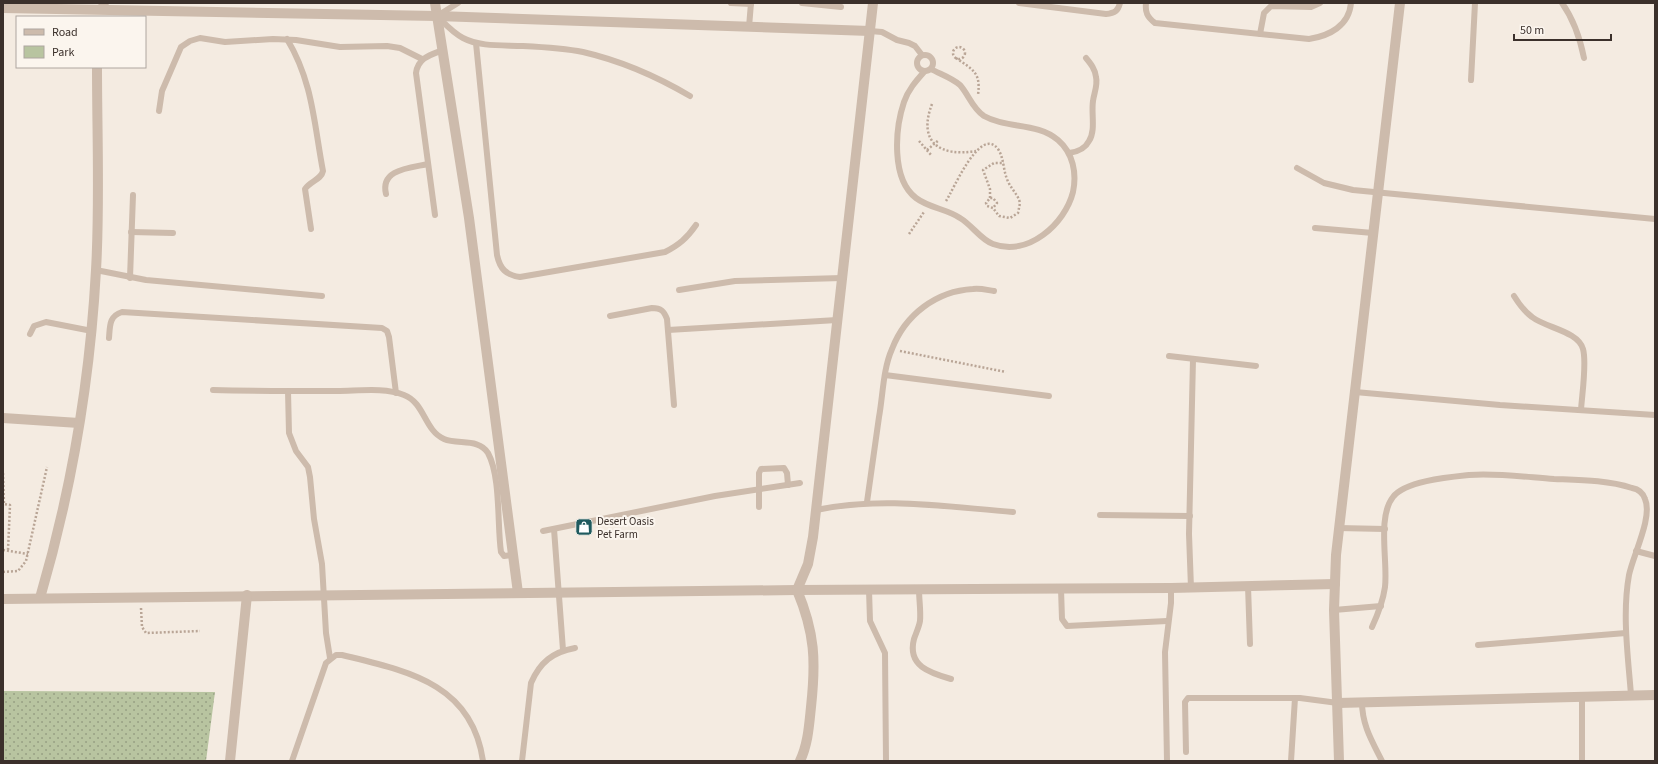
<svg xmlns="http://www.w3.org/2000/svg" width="1658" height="764" font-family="'Source Sans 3',sans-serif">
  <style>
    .green { fill: url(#green-dots) }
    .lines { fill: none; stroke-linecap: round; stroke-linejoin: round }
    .path { stroke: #b9a596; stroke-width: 2.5; stroke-dasharray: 2 2; stroke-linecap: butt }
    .lane { stroke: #cdbbac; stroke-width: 6 }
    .street { stroke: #cdbbac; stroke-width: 10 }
    .labels { text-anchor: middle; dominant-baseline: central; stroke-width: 4; stroke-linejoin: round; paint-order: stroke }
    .poi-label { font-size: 11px; fill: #3b302b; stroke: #fbf5ee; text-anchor: start }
  </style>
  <defs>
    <pattern id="green-dots" width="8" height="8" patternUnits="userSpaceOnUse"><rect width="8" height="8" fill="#b8c4a0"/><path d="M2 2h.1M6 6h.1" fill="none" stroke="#97a083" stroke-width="1.8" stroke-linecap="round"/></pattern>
  </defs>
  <rect width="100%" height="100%" fill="#f4ebe1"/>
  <path class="green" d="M3,691l212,1 -9,69h-203z"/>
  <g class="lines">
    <g class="path">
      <circle cx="959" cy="53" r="6"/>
      <path d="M956,58c17,12 25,14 22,37"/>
      <path d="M932,104c-15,39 9,53 44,47"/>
      <path d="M919,141l13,15"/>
      <path d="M927,150l12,-10"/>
      <path d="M990,198v-9l-7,-19 11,-7h10"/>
      <path d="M946,201c7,-10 34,-76 52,-52 6,9 5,20 9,30 3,9 11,15 13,24l-2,10 -8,5 -11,-2 -6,-8 -6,-2 -1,-3 4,-5h3l4,5 -4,5"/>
      <path d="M909,234l15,-22"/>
      <path d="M900,351l106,21"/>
      <path d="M3,473l1,31 6,1 -2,45"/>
      <path d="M3,550l25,4"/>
      <path d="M3,572l15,-1 8,-10 21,-94"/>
      <path d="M141,608l1,19 4,6 54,-2"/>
    </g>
    <g class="lane">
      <path d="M458,3l-21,13c8,8 16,17 26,22 17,9 40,7 60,8 20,1 40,2 60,6 39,9 73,24 107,44"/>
      <path d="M731,3l20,1"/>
      <path d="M802,3l39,4"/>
      <path d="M1019,3l87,11c9,-1 12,-3 14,-11"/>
      <path d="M1146,3c-1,9 1,14 9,20l154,16c20,-3 40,-13 42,-36"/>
      <path d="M1562,3c12,17 18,35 22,55"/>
      <path d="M97,9l9,-6"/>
      <path d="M749,27l2,-24"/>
      <path d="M870,31l12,1 15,8 12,3 6,3 7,9"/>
      <path d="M1260,34l4,-21 7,-7 40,1 9,-4"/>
      <path d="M287,39c26,43 27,85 36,132 -2,9 -13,10 -18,18l6,40"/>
      <path d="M476,43l21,212c3,14 9,20 23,22l145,-25c14,-7 22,-14 31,-27"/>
      <circle cx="925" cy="63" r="8"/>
      <path d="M924,72c-8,9 -16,18 -20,30 -9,27 -13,77 12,96 13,10 31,11 44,20 12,7 21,22 33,26 35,13 72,-20 80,-52 4,-19 0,-39 -15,-52 -21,-18 -51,-11 -74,-24 -12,-8 -15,-21 -24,-31 -8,-7 -20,-11 -29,-16"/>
      <path d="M1471,80l4,-77"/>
      <path d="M159,111l3,-20 19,-44 9,-6 10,-3 25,4 48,-3 23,1 44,7 47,-1 13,2 22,11"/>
      <path d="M1069,153c8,-1 16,-4 20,-12 7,-11 2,-27 4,-40 1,-8 5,-16 3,-24 -1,-8 -5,-13 -10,-19"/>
      <path d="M1297,168l27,15 29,7 302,29"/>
      <path d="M386,194c-6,-25 24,-26 42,-30"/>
      <path d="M435,215l-19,-142c2,-15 14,-18 27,-23"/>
      <path d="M1315,228l58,5"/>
      <path d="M131,232l42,1"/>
      <path d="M96,270l50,10 176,16"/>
      <path d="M130,278l3,-83"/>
      <path d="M679,290l56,-9 107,-3"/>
      <path d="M1514,296c5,8 11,16 18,21 14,11 46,14 51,32 4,14 -1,45 -2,61"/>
      <path d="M610,316l42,-8c9,0 12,3 15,11l7,86"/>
      <path d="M668,330l169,-10"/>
      <path d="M30,334l4,-8 12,-4 46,9"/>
      <path d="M109,338c1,-12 0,-22 13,-26l260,16 5,3 2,6 7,56"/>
      <path d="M1169,356l87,10"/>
      <path d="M885,375l164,21"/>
      <path d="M213,390c41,1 83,1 124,1 21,0 47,-4 67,4 21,8 20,35 40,44 14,6 35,-1 44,14 13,24 9,72 13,99l3,4 9,-1"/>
      <path d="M288,391l1,42 7,18 12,16 2,10 4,42 8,45 4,69 4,25"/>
      <path d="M1355,392l145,13 155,10"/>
      <path d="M867,502c4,-28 8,-56 12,-85 4,-22 4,-48 13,-68 13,-34 44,-58 81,-60 7,-1 14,1 21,2"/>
      <path d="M759,507v-34l2,-4 23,-1 3,5 1,12"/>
      <path d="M816,510c65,-14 131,-3 197,2"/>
      <path d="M1100,515l90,1"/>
      <path d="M1338,528l47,1"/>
      <path d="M554,529l9,121"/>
      <path d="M543,531l172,-35 85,-13"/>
      <path d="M1636,551l19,5"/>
      <path d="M1248,586l2,58"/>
      <path d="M1191,588l-2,-54 4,-175"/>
      <path d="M919,589c0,11 2,22 1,32 -1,6 -4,12 -6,18 -7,27 16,34 37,40"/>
      <path d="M1061,589l1,30 5,7 100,-5"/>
      <path d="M869,590l1,31 15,32 1,108"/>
      <path d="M1334,610l47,-4"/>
      <path d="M1372,627c6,-13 11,-26 13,-40 3,-25 -8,-70 8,-90 12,-16 57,-20 76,-22 29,-2 57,2 85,4 26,1 53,1 78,9 6,1 11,5 13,11 8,18 -12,56 -16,76 -7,39 -1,81 2,120"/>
      <path d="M1478,645l148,-12"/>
      <path d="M1582,696v65"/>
      <path d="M1362,702c0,23 10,39 20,59"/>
      <path d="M1186,752l-1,-50 3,-4h112l38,5"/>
      <path d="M292,761l34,-98 10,-8h6c65,16 130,28 141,106"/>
      <path d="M522,761l9,-78c9,-21 22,-31 44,-35"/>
      <path d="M1167,761l-2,-109 6,-49v-15"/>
      <path d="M1291,761l4,-63"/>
    </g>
    <g class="street">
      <path d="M435,3l34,215 49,375"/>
      <path d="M3,8l434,8 433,15"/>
      <path d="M3,418l76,5"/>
      <path d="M40,598c31,-106 50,-217 56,-328 4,-67 1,-135 1,-203"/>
      <path d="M3,599l794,-9 374,-2 164,-4"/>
      <path d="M1338,703l317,-8"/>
      <path d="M230,761l17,-166"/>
      <path d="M800,761c8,-17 9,-35 11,-54 5,-46 4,-74 -14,-117l11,-26 5,-27 60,-534"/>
      <path d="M1339,761l-5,-151 2,-55 64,-552"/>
    </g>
  </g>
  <defs>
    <symbol id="shop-square" viewBox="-11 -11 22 22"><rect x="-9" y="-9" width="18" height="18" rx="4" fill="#1f5a5e" stroke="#fbf5ee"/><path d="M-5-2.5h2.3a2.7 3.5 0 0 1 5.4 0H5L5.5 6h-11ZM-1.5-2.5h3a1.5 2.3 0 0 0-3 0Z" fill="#fff"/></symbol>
  </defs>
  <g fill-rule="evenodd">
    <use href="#shop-square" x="574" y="517" width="20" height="20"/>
  </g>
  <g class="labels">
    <g class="poi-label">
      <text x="597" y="521">Desert Oasis<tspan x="597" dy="13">Pet Farm</tspan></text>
    </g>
  </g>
  <rect width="1658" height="764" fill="none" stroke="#3b302b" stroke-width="8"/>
  <rect x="16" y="16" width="130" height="52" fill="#fbf5ee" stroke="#aea6a0"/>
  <rect x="24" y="29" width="20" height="6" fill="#cdbbac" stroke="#aea6a0"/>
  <text x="52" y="36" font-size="12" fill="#3b302b">Road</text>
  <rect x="24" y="46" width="20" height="12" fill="#b8c4a0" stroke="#aea6a0"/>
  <text x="52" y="56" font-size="12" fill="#3b302b">Park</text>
  <path d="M1514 34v6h97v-6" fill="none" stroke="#3b302b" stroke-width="2"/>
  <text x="1520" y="34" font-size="12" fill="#3b302b" stroke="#fbf5ee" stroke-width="3" paint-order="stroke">50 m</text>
</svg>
